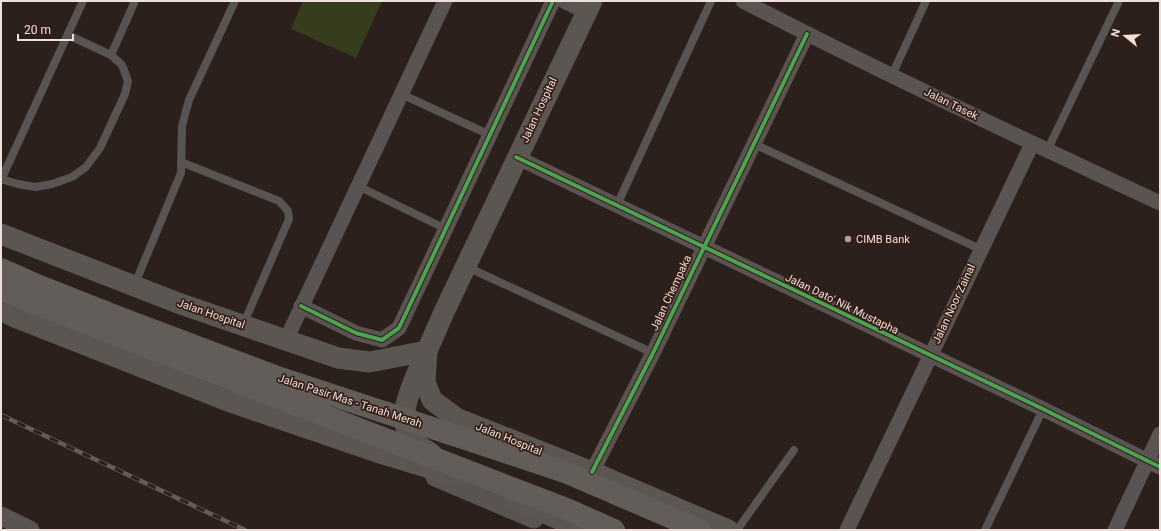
<svg xmlns="http://www.w3.org/2000/svg" width="1161" height="531" font-family="Roboto,sans-serif">
  <style>
    .green { fill: #363d1d }
    .lines { fill: none; stroke-linecap: round; stroke-linejoin: round }
    .service { stroke: #595351; stroke-width: 8 }
    .minor { stroke: #595351; stroke-width: 15 }
    .tertiary { stroke: #595351; stroke-width: 19 }
    .secondary { stroke: #5b5652; stroke-width: 21 }
    .primary { stroke: #625d59; stroke-width: 22 }
    .rail-casing { stroke: #635d5a; stroke-width: 4.5 }
    .rail { stroke: #331d15; stroke-width: 3; stroke-dasharray: 9; stroke-linecap: butt }
    .primary-bridge { stroke: #625d59; stroke-width: 22 }
    .cycleway-casing { stroke: #331d15; stroke-width: 6 }
    .cycleway { stroke: #4ca352; stroke-width: 4 }
    .poi-dot { fill: #ab9d98; stroke: #331d15; stroke-width: 1.5 }
    .labels { text-anchor: middle; dominant-baseline: central; stroke-width: 3.5; stroke-linejoin: round; paint-order: stroke }
    .street-label { font-size: 11px; fill: #f0e0db; stroke: #331d15 }
    .poi-label { font-size: 11px; fill: #f0e0db; stroke: #331d15; text-anchor: start }
  </style>
  <rect width="100%" height="100%" fill="#2c201c"/>
  <path class="green" d="M303,1h79l-26,57 -65,-29z"/>
  <g class="lines">
    <g class="service">
      <path d="M111,55l24,-54"/>
      <path d="M892,75l34,-74"/>
      <path d="M401,94l89,41"/>
      <path d="M754,144l226,105"/>
      <path d="M1047,151l72,-150"/>
      <path d="M181,162l98,39 9,10 1,8 -46,106"/>
      <path d="M1,179l17,5 17,3 17,-3 20,-7 14,-10 14,-19 25,-54 3,-13 -6,-16 -11,-10 -43,-20"/>
      <path d="M1,180l82,-179"/>
      <path d="M358,186l88,43"/>
      <path d="M617,205l94,-204"/>
      <path d="M467,267l186,86"/>
      <path d="M134,286l47,-113 1,-47 7,-26 46,-99"/>
      <path d="M737,530l57,-80"/>
      <path d="M985,530l58,-121"/>
    </g>
    <g class="minor">
      <path d="M564,1l22,11"/>
      <path d="M743,1c137,71 277,137 417,202"/>
      <path d="M516,157l527,252 117,58"/>
      <path d="M301,306l55,27 26,7 17,-12 154,-327"/>
      <path d="M286,340l159,-339"/>
      <path d="M592,472l61,-119 154,-319"/>
      <path d="M847,530l185,-386"/>
      <path d="M1115,530l45,-96"/>
    </g>
    <g class="tertiary">
      <path d="M435,477l99,42"/>
      <path d="M1,516l29,14"/>
    </g>
    <g class="secondary">
      <path d="M592,1l-148,311 -17,39 -2,31 7,18 24,18 136,54 136,58"/>
      <path d="M1,234l177,69 160,55 31,4 58,-11"/>
      <path d="M1,310l16,8 211,83 155,53 76,23"/>
      <path d="M422,362c-9,22 -28,56 -10,77 5,6 14,11 20,15"/>
      <path d="M515,500l69,30"/>
    </g>
    <g class="primary">
      <path d="M1,289l28,12 351,136"/>
      <path d="M475,442l90,30 135,58"/>
      <path d="M569,510l45,20"/>
    </g>
    <defs>
      <path id="rail" d="M1,415l244,115"/>
    </defs>
    <use href="#rail" class="rail-casing"/>
    <use href="#rail" class="rail"/>
    <g class="primary-bridge">
      <path d="M1,269l36,16 86,34 160,60 192,63"/>
      <path d="M380,437l189,73"/>
    </g>
    <defs>
      <g id="cycleway">
        <path d="M516,157l527,252 117,58"/>
        <path d="M301,306l55,27 26,7 17,-12 154,-327"/>
        <path d="M592,472l61,-119 154,-319"/>
      </g>
    </defs>
    <use href="#cycleway" class="cycleway-casing"/>
    <use href="#cycleway" class="cycleway"/>
  </g>
  <circle class="poi-dot" cx="848" cy="239" r="4"/>
  <g class="labels">
    <g class="street-label">
      <text transform="translate(951 104) rotate(26)">Jalan Tasek</text>
      <text transform="translate(539 110) rotate(-65)">Jalan Hospital</text>
      <text transform="translate(671 293) rotate(-65)">Jalan Chempaka</text>
      <text transform="translate(842 304) rotate(26)">Jalan Dato' Nik Mustapha</text>
      <text transform="translate(954 304) rotate(-65)">Jalan Noor Zainal</text>
      <text transform="translate(211 314) rotate(19)">Jalan Hospital</text>
      <text transform="translate(350 401) rotate(18)">Jalan Pasir Mas - Tanah Merah</text>
      <text transform="translate(509 439) rotate(22)">Jalan Hospital</text>
    </g>
    <g class="poi-label">
      <text x="856" y="239">CIMB Bank</text>
    </g>
  </g>
  <rect width="1161" height="531" fill="none" stroke="#f0e0db" stroke-width="4"/>
  <g transform="translate(1125 36) rotate(288)" stroke="#331d15" stroke-width="3" paint-order="stroke">
  <path d="M0-3L7 15L0 10L-7 15Z" fill="#f0e0db"/>
  <text y="-6" font-size="11" font-weight="bold" text-anchor="middle" fill="#f0e0db">N</text>
  </g>
  <path d="M18 34v6h55v-6" fill="none" stroke="#f0e0db" stroke-width="2"/>
  <text x="24" y="34" font-size="12" fill="#f0e0db" stroke="#331d15" stroke-width="3" paint-order="stroke">20 m</text>
</svg>
